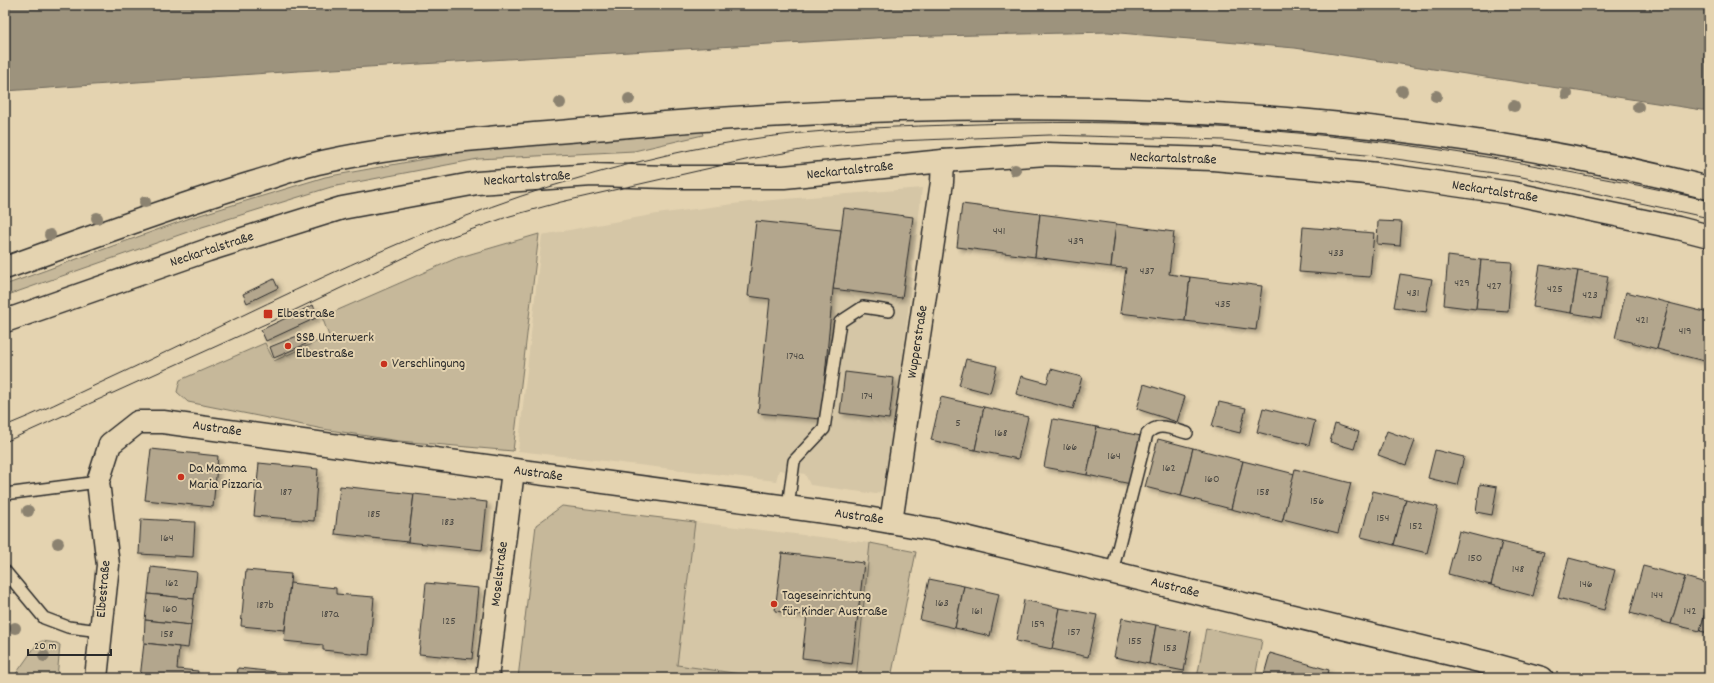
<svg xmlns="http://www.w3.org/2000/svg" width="1714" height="683" font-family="Dekko,sans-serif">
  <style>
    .built { fill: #d5c6a6 }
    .green { fill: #c6b89a; stroke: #787262 }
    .water { fill: #9d937d; stroke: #6f695c }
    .building { fill: #b3a68d; stroke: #2b2b2b; filter: url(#shadow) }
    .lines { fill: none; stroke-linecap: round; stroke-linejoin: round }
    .service-casing { stroke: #2b2b2b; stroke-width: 14 }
    .minor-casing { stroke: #2b2b2b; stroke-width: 25 }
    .secondary-casing { stroke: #2b2b2b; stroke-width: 25 }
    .service { stroke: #e4d3b0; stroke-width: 11 }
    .minor { stroke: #e4d3b0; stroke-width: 22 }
    .secondary { stroke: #e4d3b0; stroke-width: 22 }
    .tram { stroke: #2b2b2b; stroke-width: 1 }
    .tree { fill: #8b8270 }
    .poi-dot { fill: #c8321e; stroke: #e4d3b0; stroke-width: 1.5 }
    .labels { text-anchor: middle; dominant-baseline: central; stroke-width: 4; stroke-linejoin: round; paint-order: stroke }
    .number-label { font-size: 12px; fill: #4d4a44 }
    .street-label { font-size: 14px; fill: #2b2b2b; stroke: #e4d3b0 }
    .poi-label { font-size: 14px; fill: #2b2b2b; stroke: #e4d3b0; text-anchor: start }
  </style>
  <defs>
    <filter id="shadow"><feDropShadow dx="3.5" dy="3.5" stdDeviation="2" flood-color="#0004"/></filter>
  </defs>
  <rect width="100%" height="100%" fill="#e4d3b0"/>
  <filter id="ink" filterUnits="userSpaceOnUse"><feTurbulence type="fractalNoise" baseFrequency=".025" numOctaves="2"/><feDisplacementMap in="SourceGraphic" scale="8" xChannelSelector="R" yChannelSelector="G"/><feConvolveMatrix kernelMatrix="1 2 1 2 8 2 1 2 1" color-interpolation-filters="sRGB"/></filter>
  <g filter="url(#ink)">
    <g class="built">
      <path d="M922,188l-34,299 -12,7 -66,-9 -5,-11 -12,-2 -14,-2 -3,11 -258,-30 24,-216 115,-21 92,-12z"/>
      <path d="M695,522l175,21 -14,135h-87l-92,-13z"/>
    </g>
    <g class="green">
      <path d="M700,126l3,9 -69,16 -156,8 -147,28 -132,41 -194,68v-11l185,-67 135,-41 149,-27z"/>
      <path d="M539,234l-26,217 -114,-10 -76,-12 -135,-27 -11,-10 3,-12 85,-37 9,18 55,-25 -7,-19 135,-59z"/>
      <path d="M562,506l133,16 -18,143 92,13h-251l18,-153z"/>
      <path d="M870,543l46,9 -25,126h-35z"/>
      <path d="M1206,628l56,12 -7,38h-58z"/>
      <path d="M42,641l15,2 3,2 -3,33h-44l24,-34z"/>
    </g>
    <path class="water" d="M5,5h1704v106l-414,-63 -187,-16 -216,5 -594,34 -293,20z"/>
    <g class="building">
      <path d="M962,204l78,10 -5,43 -78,-10z"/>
      <path d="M844,208l69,9 -11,81 -69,-9z"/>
      <path d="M1040,214l76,10 -5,43 -76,-10z"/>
      <path d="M756,221l85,9 -8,59 -12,130 -63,-6 12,-114 -22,-3z"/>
      <path d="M1378,221l24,1 -2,24 -23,-2z"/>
      <path d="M1116,224l58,8 -5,42 21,3 -5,44 -65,-8 6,-45 -15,-1z"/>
      <path d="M1303,227l71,6 -4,44 -71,-5z"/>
      <path d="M1448,256l33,4 -5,49 -32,-4z"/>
      <path d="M1481,260l31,2 -4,49 -32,-2z"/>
      <path d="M1540,265l38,6 -7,42 -38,-6z"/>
      <path d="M1578,271l30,5 -7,42 -30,-5z"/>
      <path d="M1400,274l32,5 -6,33 -32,-5z"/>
      <path d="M1190,277l72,9 -6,44 -71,-9z"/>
      <path d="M274,279l4,9 -31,15 -4,-9z"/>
      <path d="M1626,292l43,11 -12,46 -42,-11z"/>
      <path d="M1669,303l40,10 -1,49 -51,-13z"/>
      <path d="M313,305l5,12 -52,24 -5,-11z"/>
      <path d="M302,334l4,10 -32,14 -4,-11z"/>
      <path d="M966,359l31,7 -7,27 -31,-8z"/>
      <path d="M1051,369l31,8 -9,32 -57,-15 5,-18 26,7z"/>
      <path d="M845,372l49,6 -5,41 -49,-6z"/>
      <path d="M1144,384l41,13 -8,25 -40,-13z"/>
      <path d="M941,397l43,10 -9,43 -44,-10z"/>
      <path d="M1219,402l27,6 -6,25 -28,-7z"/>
      <path d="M984,407l44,10 -10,42 -43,-9z"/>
      <path d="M1263,408l52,13 -6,24 -52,-13z"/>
      <path d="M1053,419l44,8 -10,48 -43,-8z"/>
      <path d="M1335,424l24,8 -5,17 -24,-7z"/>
      <path d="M1097,427l44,9 -10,48 -44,-9z"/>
      <path d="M1387,431l28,10 -9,24 -28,-10z"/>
      <path d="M1158,439l35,9 -12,48 -36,-9z"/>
      <path d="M1193,448l50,13 -12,48 -50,-13z"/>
      <path d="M151,449l67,7 -5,51 -68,-7z"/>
      <path d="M1435,450l29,7 -7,28 -29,-7z"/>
      <path d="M1243,461l52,13 -13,48 -51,-13z"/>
      <path d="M259,463l59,6 -4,52 -60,-5z"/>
      <path d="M1295,469l56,14 -13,50 -55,-14z"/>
      <path d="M1480,484l17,3 -5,28 -16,-3z"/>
      <path d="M340,486l74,8 -6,48 -73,-8z"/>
      <path d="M1373,491l33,8 -12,46 -33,-8z"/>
      <path d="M414,494l73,8 -5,48 -74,-8z"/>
      <path d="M1406,499l32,8 -11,46 -33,-8z"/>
      <path d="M141,519l54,3 -2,35 -54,-3z"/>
      <path d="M1459,531l43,11 -11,43 -43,-11z"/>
      <path d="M1502,542l42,10 -11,44 -42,-11z"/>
      <path d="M782,553l82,10 -12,101 -50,-6 5,-43 -32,-4z"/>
      <path d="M1569,558l46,12 -11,40 -46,-12z"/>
      <path d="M1643,566l42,11 -14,47 -41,-11z"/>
      <path d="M151,567l46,5 -3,27 -46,-5z"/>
      <path d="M246,570l45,4 -6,56 -44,-4z"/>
      <path d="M1685,577l24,7v14l-9,33 -29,-7z"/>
      <path d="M929,579l35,7 -9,42 -35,-8z"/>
      <path d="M290,583l46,5v6l38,3 -5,58 -46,-5v-5l-39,-4z"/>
      <path d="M426,583l53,5 -7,71 -53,-5z"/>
      <path d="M964,586l35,8 -9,42 -35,-8z"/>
      <path d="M148,594l46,5 -3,26 -46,-5z"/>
      <path d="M1709,598v35l-9,-2z"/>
      <path d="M1024,600l36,8 -8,41 -36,-8z"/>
      <path d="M1060,608l37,7 -9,42 -36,-8z"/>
      <path d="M1122,618l34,7 -7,39 -35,-7z"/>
      <path d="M145,620l46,5 -3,23 -44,-5z"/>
      <path d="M1156,625l35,7 -7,39 -35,-7z"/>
      <path d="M144,643l35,4 -2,22 21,2 -1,7h-57z"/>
      <path d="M1270,653l59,17 -2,8h-64z"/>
      <path d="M238,668l95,10h-96z"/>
    </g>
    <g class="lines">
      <defs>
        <g id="service">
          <path d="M5,494l93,-12"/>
          <path d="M788,507l6,-46 30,-32 16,-107 23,-15 26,4"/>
          <path d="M5,571l39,47 24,9 32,4"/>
          <path d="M1112,572l35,-138c11,-13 25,-5 40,-1"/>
        </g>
        <g id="minor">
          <path d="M891,522l51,-340 1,-21"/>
          <path d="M96,678l12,-113 -10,-83 12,-38 28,-22h25l698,95 75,13 552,133 54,15"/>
          <path d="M487,678l26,-207"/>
        </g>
        <g id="secondary">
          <path d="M5,268c82,-29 163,-60 247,-85 24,-7 49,-17 75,-22 99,-21 201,-26 302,-35 359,-31 729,-28 1080,62"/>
          <path d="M5,321l203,-71 134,-42 135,-25 115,-8 77,2h115l159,-16 104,-7 166,5 165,15 133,19 167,35 31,8"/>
        </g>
      </defs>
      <use href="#service" class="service-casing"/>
      <use href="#minor" class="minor-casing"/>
      <use href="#secondary" class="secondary-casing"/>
      <use href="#service" class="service"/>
      <use href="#minor" class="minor"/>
      <use href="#secondary" class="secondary"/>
      <g class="tram">
        <path d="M5,426c33,-13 65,-29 97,-44 148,-68 292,-146 447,-195 62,-19 126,-36 190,-46 79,-13 160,-14 239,-17 202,-7 403,10 601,50 43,8 87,16 130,27"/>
        <path d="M5,442l267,-121 167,-80 71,-25 51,-14 189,-43 62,-11 59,-6 179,-7 173,5 152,16 147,21 187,41"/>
      </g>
    </g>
    <g class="tree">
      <circle cx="1402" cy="91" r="6"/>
      <circle cx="1567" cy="94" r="6"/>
      <circle cx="1436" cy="96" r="6"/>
      <circle cx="629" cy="99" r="6"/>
      <circle cx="560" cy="103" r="6"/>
      <circle cx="1514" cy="106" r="6"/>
      <circle cx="1638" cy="107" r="6"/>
      <circle cx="1015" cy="170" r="6"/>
      <circle cx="145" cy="202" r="6"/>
      <circle cx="97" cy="218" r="6"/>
      <circle cx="50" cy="235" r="6"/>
      <circle cx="28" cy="511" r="6"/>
      <circle cx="58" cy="543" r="6"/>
      <circle cx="15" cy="628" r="6"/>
      <circle cx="44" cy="656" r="6"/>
    </g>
  </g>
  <g class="poi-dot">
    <rect x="263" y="309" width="10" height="10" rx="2"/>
    <circle cx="288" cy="346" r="4"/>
    <circle cx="384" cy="364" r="4"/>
    <circle cx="181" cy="477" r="4"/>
    <circle cx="774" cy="604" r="4"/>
  </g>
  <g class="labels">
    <g class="number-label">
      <text x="999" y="231">441</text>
      <text x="1076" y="241">439</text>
      <text x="1336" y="253">433</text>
      <text x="1147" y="271">437</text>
      <text x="1462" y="283">429</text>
      <text x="1494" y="286">427</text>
      <text x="1555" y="289">425</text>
      <text x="1413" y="293">431</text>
      <text x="1590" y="295">423</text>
      <text x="1223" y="304">435</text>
      <text x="1642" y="320">421</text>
      <text x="1685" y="331">419</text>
      <text x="795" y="356">174a</text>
      <text x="867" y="396">174</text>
      <text x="958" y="423">5</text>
      <text x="1001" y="433">168</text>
      <text x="1070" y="447">166</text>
      <text x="1114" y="456">164</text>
      <text x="1169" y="468">162</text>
      <text x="1212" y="479">160</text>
      <text x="286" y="492">187</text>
      <text x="1263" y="492">158</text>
      <text x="1317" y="501">156</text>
      <text x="374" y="514">185</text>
      <text x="1383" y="518">154</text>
      <text x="448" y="522">183</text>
      <text x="1416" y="526">152</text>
      <text x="167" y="538">164</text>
      <text x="1475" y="558">150</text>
      <text x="1518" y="569">148</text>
      <text x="172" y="583">162</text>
      <text x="1586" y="584">146</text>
      <text x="1657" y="595">144</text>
      <text x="942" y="603">163</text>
      <text x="265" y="605">187b</text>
      <text x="170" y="609">160</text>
      <text x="977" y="611">161</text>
      <text x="1690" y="611">142</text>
      <text x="330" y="614">187a</text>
      <text x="449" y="621">125</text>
      <text x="1038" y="624">159</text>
      <text x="1074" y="632">157</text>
      <text x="167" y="634">158</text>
      <text x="1135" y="641">155</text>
      <text x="1170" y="648">153</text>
    </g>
    <g class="street-label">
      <text transform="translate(1173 159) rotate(2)">Neckartalstraße</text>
      <text transform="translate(850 171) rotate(-6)">Neckartalstraße</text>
      <text transform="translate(527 179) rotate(-4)">Neckartalstraße</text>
      <text transform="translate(1495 192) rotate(9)">Neckartalstraße</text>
      <text transform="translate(212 250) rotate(-18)">Neckartalstraße</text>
      <text transform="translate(918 342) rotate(-81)">Wupperstraße</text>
      <text transform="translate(217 429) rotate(8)">Austraße</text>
      <text transform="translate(538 474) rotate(8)">Austraße</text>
      <text transform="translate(859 517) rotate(8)">Austraße</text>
      <text transform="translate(500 574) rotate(-83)">Moselstraße</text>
      <text transform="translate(1175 588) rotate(14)">Austraße</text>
      <text transform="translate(104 589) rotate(-85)">Elbestraße</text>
    </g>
    <g class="poi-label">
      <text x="277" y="314">Elbestraße</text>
      <text x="296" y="338">SSB Unterwerk<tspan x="296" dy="16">Elbestraße</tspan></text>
      <text x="392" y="364">Verschlingung</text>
      <text x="189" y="469">Da Mamma<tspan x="189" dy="16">Maria Pizzaria</tspan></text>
      <text x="782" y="596">Tageseinrichtung<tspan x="782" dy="16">für Kinder Austraße</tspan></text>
    </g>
  </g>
  <rect width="1714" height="683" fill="none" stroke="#e4d3b0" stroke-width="20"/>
  <rect x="10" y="10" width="1694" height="663" fill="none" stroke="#2b2b2b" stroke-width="1.5" filter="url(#ink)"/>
  <path d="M28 649v6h83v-6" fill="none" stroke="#2b2b2b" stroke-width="2"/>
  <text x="34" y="649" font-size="12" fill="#2b2b2b" stroke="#e4d3b0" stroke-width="3" paint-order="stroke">20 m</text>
</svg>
